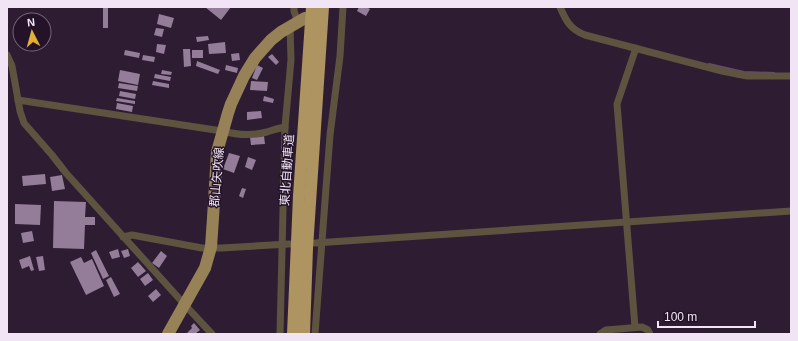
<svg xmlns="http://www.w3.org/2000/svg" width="798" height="341" font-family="Helvetica,'Noto Sans JP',sans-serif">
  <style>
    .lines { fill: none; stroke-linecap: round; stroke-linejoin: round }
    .stream { stroke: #694972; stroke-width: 2 }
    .building { fill: #937d99 }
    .minor { stroke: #5d533f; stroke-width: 7 }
    .primary { stroke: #978257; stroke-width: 12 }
    .motorway { stroke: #ad9460; stroke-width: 12 }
    .labels { text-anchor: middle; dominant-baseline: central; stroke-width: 3; stroke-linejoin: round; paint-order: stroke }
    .street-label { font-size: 12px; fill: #f1e5f5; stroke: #241228 }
  </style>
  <rect width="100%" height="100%" fill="#2e1c33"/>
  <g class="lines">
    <path class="stream" d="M709,64l35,8 30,1"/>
  </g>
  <g class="building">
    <rect x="103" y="7" width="5" height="21"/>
    <path d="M205,7h26l-10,13z"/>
    <path d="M359,7h7l4,2 -4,7 -9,-5z"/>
    <path d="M159,14l15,4 -3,10 -14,-4z"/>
    <path d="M156,28l8,1 -2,8 -8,-2z"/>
    <path d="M208,36l1,4 -12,2 -1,-5z"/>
    <path d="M225,42l1,11 -17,1 -1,-10z"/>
    <path d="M157,44l9,1 -2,9 -8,-2z"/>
    <path d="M183,49h7l1,17 -7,1z"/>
    <path d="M125,50l15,3 -1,5 -15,-3z"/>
    <rect x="192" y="50" width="11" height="8"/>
    <path d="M239,53l1,7 -8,1 -1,-7z"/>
    <path d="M272,54l7,8 -3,3 -8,-8z"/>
    <path d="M143,55l12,2 -1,5 -12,-2z"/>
    <path d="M197,61l23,9 -2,4 -22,-8z"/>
    <path d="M226,65l12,3 -1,5 -12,-3z"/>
    <path d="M257,65l6,3 -6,12 -5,-2z"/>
    <path d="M120,70l20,4 -2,11 -20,-4z"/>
    <path d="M162,70l10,2 -1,3 -10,-1z"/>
    <path d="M155,74l16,3 -1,4 -16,-3z"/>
    <path d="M153,81l16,3v4l-17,-3z"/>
    <path d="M251,81l17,1 -1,9 -17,-1z"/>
    <path d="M119,83l19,3 -1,5 -19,-3z"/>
    <path d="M120,91l16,3 -1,5 -16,-3z"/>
    <path d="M264,96l10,3 -1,4 -10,-2z"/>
    <path d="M117,98l18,3v3l-19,-3z"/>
    <path d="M117,103l16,3 -1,6 -16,-3z"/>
    <path d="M261,111l1,7 -15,2v-8z"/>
    <path d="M264,136l1,8 -14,1 -1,-8z"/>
    <path d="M229,153l11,3 -6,17 -11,-4z"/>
    <path d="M248,157l8,3 -4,10 -7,-3z"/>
    <path d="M45,174l1,10 -23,2 -1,-10z"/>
    <path d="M62,175l3,14 -13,2 -2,-14z"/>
    <path d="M242,188l4,1 -3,9 -4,-2z"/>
    <path d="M54,201l32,1 -1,15h10v8h-10l-1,24 -31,-1z"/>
    <path d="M15,204l26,1 -1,20 -25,-1z"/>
    <path d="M32,231l2,10 -11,2 -2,-10z"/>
    <path d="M118,249l2,8 -8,2 -3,-7z"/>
    <path d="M128,249l2,7 -6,2 -3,-7z"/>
    <path d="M96,250l13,26 -6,3 -12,-26z"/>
    <path d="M161,251l6,5 -8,12 -7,-5z"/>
    <path d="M30,256l4,14 -3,1 -2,-5 -7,3 -3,-9z"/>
    <path d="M43,256l2,14 -6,1 -3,-14z"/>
    <path d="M81,257l3,6 8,-4 12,27 -18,9 -16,-33z"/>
    <path d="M138,262l8,9 -8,6 -7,-9z"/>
    <path d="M148,273l5,7 -8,6 -5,-7z"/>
    <path d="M111,277l9,17 -6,3 -8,-17z"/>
    <path d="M156,289l5,6 -8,7 -5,-6z"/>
    <path d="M194,323l6,7 -5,4h-9l6,-6 -1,-2z"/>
  </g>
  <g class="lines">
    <g class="minor">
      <path d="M294,7v4l4,11"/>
      <path d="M560,7c6,14 10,22 25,28l137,36 25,5h44"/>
      <path d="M7,55l5,11 8,45 4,12 28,32 14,18 119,132 27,29"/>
      <path d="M18,100l204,31c15,4 30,5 45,1 6,-2 12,-4 18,-5"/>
      <path d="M123,237l9,-2 70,13h20l67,-4"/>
      <path d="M315,243l476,-32"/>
      <path d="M635,327l-18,-223 19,-56"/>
      <path d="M280,334l5,-207 6,-67 -1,-34"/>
      <path d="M315,334l15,-199 10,-79 3,-49"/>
      <path d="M600,334l6,-4 36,-3 6,3 2,4"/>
    </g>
    <path class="primary" d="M168,334l37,-66 6,-21 2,-29 4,-66 11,-39 3,-9 13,-28 11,-18 16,-18 10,-8 24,-14"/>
    <g class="motorway">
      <path d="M293,334l6,-138 13,-189"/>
      <path d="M304,334l3,-86 16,-241"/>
    </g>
  </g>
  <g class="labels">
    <g class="street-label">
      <text transform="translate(287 170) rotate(-86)">東北自動車道</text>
      <text transform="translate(217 177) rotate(-85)">郡山矢吹線</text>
    </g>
  </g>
  <rect width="798" height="341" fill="none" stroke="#f1e5f5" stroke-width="16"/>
  <g transform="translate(32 32) rotate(354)"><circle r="19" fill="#241228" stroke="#76667a"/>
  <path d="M0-3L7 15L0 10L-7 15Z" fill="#e2af34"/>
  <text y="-6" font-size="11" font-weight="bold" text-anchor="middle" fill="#f1e5f5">N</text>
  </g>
  <path d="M658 321v6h97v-6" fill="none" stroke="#f1e5f5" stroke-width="2"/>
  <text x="664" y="321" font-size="12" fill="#f1e5f5" stroke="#241228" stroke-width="3" paint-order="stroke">100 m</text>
</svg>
